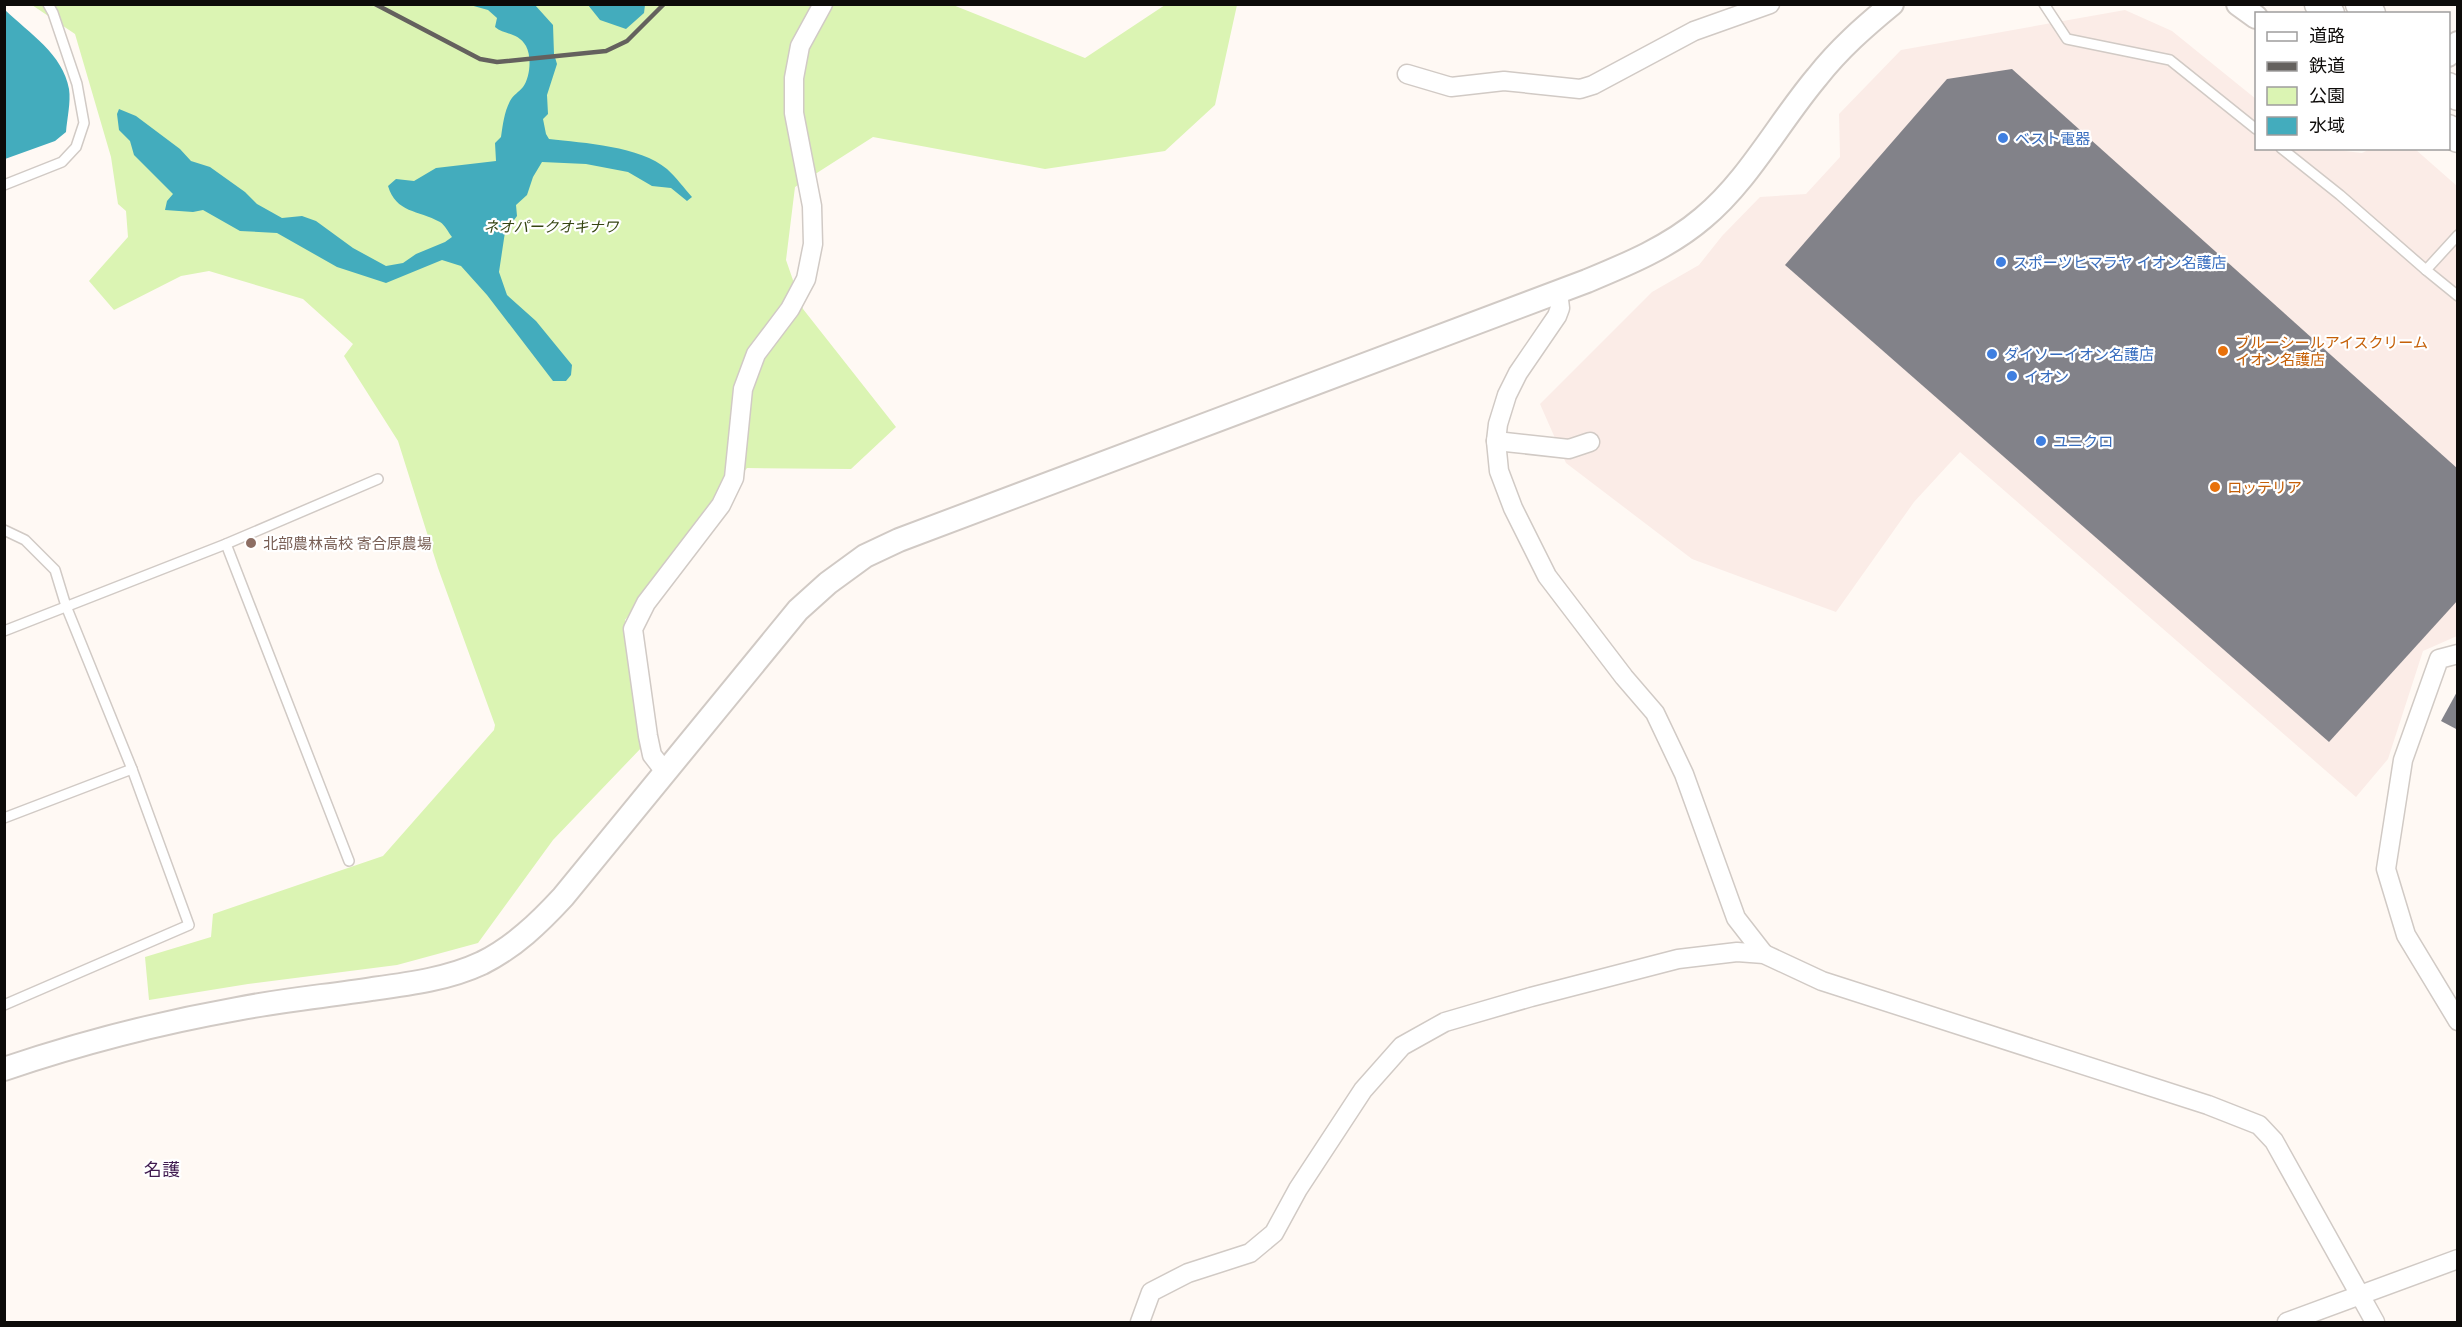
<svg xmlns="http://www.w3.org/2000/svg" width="2462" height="1327" font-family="'Playfair Display','Noto Sans JP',serif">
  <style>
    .commercial { fill: #fbece7 }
    .green { fill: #dbf4b3 }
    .water { fill: #43acbd }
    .building { fill: #828289 }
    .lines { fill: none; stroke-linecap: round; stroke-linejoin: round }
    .service-casing { stroke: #d1cac5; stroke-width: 12 }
    .minor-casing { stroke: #d1cac5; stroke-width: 21 }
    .tertiary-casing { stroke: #d1cac5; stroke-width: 26 }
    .trunk-casing { stroke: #d1cac5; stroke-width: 33 }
    .service { stroke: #fff; stroke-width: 9 }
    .minor { stroke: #fff; stroke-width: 18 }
    .tertiary { stroke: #fff; stroke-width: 22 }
    .trunk { stroke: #fff; stroke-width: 30 }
    .rail { stroke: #64615e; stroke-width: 4.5 }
    .shop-dot { fill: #3f7fe0; stroke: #fff; stroke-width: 2 }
    .food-dot { fill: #e8710a; stroke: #fff; stroke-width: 2 }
    .education-dot { fill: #8d6e63; stroke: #fff; stroke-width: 2 }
    .labels { text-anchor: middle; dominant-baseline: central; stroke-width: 4.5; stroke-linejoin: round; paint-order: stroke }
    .shop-label { font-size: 15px; fill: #366cbe; stroke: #fff; text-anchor: start }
    .park-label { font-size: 15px; font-style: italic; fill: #364613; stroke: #fff }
    .food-label { font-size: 15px; fill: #c56008; stroke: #fff; text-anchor: start }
    .education-label { font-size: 15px; fill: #785e54; stroke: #fff; text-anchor: start }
    .quarter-label { font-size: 18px; fill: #401b50; stroke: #fff }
  </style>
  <rect width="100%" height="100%" fill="#fff9f4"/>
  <path class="commercial" d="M2125,10l47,21 84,68v49h63l43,5 8,-4h45l42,37v450l-34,15 -35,108 -32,38 -396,-345 -46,50 -78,110 -144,-53 -126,-96 -26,-59 112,-112 47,-27 23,-29 38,-39 46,-3 34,-37 -1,-43 62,-64z"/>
  <path class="green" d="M32,5h921l132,53 80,-53h72l-22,100 -50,46 -120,18 -172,-32 -78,50 -9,73 17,49 93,118 -45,42 -104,-1 -122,152 18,126 -90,94 -75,103 -81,22 -149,19 -99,16 -4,-43 66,-20 2,-23 170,-58 111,-126 1,-5 -57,-157 -40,-127 -54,-85 9,-12 -50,-45 -94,-28 -28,5 -67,34 -25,-29 39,-44 -2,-26 -8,-7 -7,-47 -36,-123z"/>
  <g class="water">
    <path d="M470,5h65l18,20 1,29 3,10 -10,31 1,19 -5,5 3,15 3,5c35,4 91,7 118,30 9,8 17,19 25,28l-5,4 -16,-13 -19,-2 -24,-14 -42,-8 -44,-2 -9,15 -6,18 -11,10 1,11 -12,16 -6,40 8,23 29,26 36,44 -1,10 -5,6h-13l-66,-86 -26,-29 -19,-6 -56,23 -49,-16 -60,-34 -37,-2 -37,-21 -10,2 -28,-2 2,-9 6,-7 -39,-39 -4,-14 -11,-11 -2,-16 2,-5 17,7 44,33 11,12 19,6 35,25 12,12 25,14 20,-2 14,5 37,27 33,18 17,-3 13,-9 29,-12 7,-5c-4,-5 -7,-12 -12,-15 -22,-12 -44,-9 -52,-36l8,-7 18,2 22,-13 60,-7 -1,-18 6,-6c2,-13 3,-24 9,-36 3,-6 9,-9 13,-14 7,-9 9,-30 3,-41 -8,-14 -22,-11 -31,-19l2,-9 -9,-8z"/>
    <path d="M588,5h57l-1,8 -18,16 -26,-9z"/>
    <path d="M5,10c24,23 58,44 64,79 2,13 -2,30 -3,43l-11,9 -50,18z"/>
  </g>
  <g class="building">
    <path d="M2012,69l446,400v131l-129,142 -544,-477 162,-186z"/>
    <path d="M2458,690v40l-17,-9z"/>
  </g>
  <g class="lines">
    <defs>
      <g id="service">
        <path d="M2044,4l23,35 103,21 86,69"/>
        <path d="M2281,148l59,47 86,75 32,-35"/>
        <path d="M4,185l58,-23 14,-15 8,-24 -7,-39 -24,-71 -5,-9"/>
        <path d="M2426,270l32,26"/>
        <path d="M4,530l21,10 30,30 11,36 66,163 57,156 -185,80"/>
        <path d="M226,544l123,317"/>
        <path d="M4,631l222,-87 152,-65"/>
        <path d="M4,818l128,-49"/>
      </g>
      <g id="minor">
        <path d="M1407,74l44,13 53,-6 76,8 13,-4 101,-54 76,-27"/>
        <path d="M1558,292l2,16 -3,8 -39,57 -11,22 -9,29 -2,17 3,30 14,37 34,68 77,101 31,36 29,61 52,144 28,36"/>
        <path d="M1496,441l73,8 21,-7"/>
        <path d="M2458,654l-19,5 -36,101 -17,109 20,66 52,86"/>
        <path d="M666,773l-14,-18 -4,-19 -15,-107 13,-26 75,-98 13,-27 9,-89 13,-35 34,-45 16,-30 7,-35 -1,-38 -18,-93v-35l6,-32 23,-42"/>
        <path d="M1140,1322l11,-30 37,-19 62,-20 24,-20 24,-44 65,-99 39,-44 43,-24 86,-25 147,-38 59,-7 27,2 58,27 386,124 51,20 15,16 101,181"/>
        <path d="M2287,1322l171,-63"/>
      </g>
      <g id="tertiary">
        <path d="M2238,4l18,13"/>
        <path d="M2448,55l10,-12"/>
        <path d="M4,1069c77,-26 154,-46 233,-60 45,-9 90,-13 135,-20 37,-5 76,-10 110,-26 32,-16 57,-40 81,-66l235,-287 30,-27 37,-27 34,-16 688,-259c41,-17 82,-34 116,-63 45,-37 76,-96 114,-141 22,-28 47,-50 75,-73"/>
      </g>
      <g id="trunk">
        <path d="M2320,4l9,10"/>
        <path d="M2361,4l9,10"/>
        <path d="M2448,88l10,7"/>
        <path d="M2448,130l10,7"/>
      </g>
    </defs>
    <use href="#service" class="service-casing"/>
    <use href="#minor" class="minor-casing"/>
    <use href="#tertiary" class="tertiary-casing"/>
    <use href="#trunk" class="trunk-casing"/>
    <use href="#service" class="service"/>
    <use href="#minor" class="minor"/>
    <use href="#tertiary" class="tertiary"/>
    <use href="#trunk" class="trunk"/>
    <path class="rail" d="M375,4l105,55 17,3 109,-11 21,-10 37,-37"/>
  </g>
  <g class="shop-dot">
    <circle cx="2003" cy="138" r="6"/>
    <circle cx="2001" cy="262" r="6"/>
    <circle cx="1992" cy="354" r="6"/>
    <circle cx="2012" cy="376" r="6"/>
    <circle cx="2041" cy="441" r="6"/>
  </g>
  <g class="food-dot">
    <circle cx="2223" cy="351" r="6"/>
    <circle cx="2215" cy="487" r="6"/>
  </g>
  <circle class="education-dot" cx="251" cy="543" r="6"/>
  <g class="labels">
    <g class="shop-label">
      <text x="2015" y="138">ベスト電器</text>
      <text x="2013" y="262">スポーツヒマラヤ イオン名護店</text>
      <text x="2004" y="354">ダイソーイオン名護店</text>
      <text x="2024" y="376">イオン</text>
      <text x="2053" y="441">ユニクロ</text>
    </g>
    <g class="park-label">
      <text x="551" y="226">ネオパークオキナワ</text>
    </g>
    <g class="food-label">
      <text x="2235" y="342">ブルーシールアイスクリーム<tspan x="2235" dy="17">イオン名護店</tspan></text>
      <text x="2227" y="487">ロッテリア</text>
    </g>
    <g class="education-label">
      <text x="263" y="543">北部農林高校 寄合原農場</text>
    </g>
    <g class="quarter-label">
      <text x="162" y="1169">名護</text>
    </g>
  </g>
  <rect width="2462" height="1327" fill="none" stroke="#0d0b09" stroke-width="12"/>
  <rect x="2255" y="12" width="195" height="138" fill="#ffffff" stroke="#9e9d9d" stroke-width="1.5"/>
  <rect x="2267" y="32" width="30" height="9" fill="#ffffff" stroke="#9e9d9d" stroke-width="1.5"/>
  <text x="2309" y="42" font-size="18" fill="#0d0b09">道路</text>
  <rect x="2267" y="62" width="30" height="9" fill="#64615e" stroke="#9e9d9d" stroke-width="1.5"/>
  <text x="2309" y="72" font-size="18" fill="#0d0b09">鉄道</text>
  <rect x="2267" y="87" width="30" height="18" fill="#dbf4b3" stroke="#9e9d9d" stroke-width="1.5"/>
  <text x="2309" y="102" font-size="18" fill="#0d0b09">公園</text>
  <rect x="2267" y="117" width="30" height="18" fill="#43acbd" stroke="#9e9d9d" stroke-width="1.5"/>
  <text x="2309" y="132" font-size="18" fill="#0d0b09">水域</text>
</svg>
